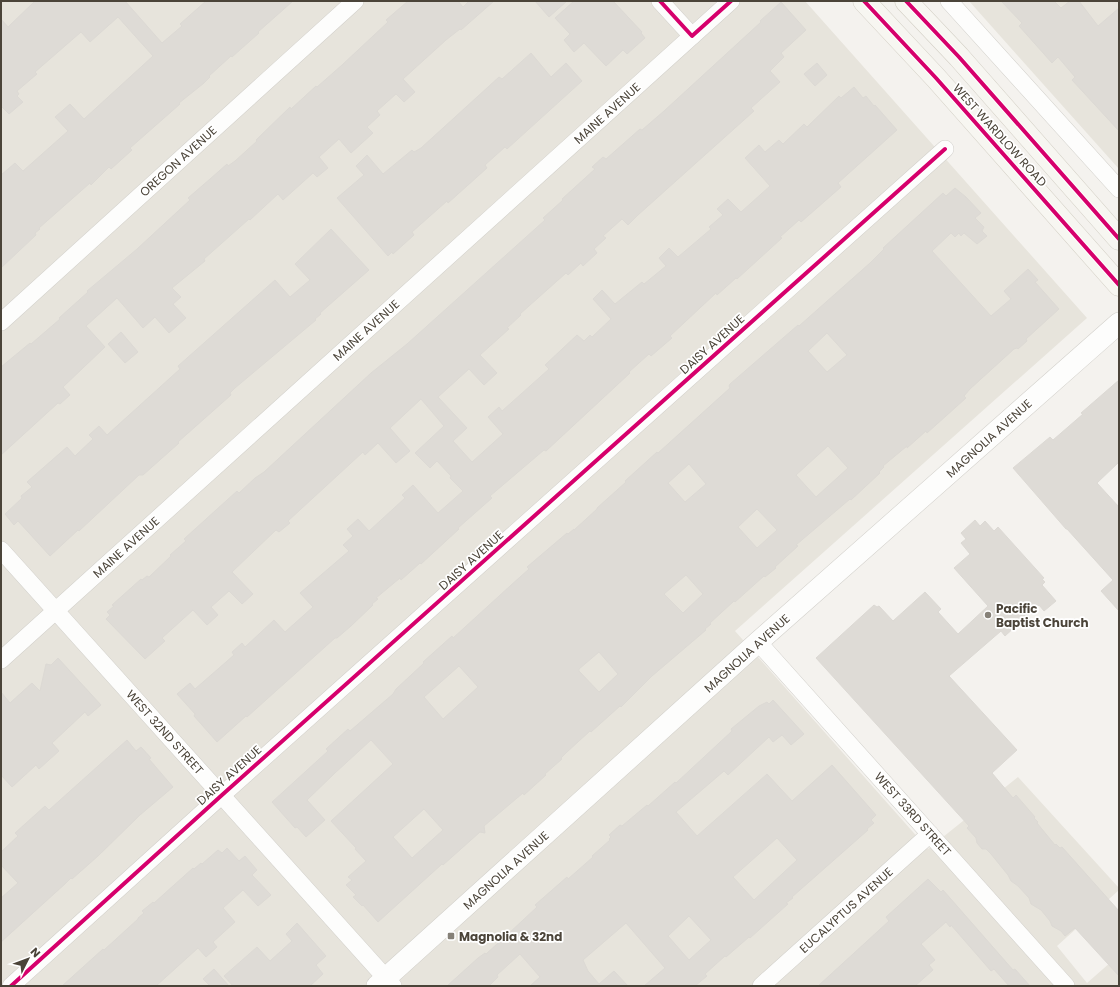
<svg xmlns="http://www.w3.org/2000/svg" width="1120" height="987" font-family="Poppins,sans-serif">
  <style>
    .residential { fill: #e7e4dc }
    .building { fill: #dedbd6; stroke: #dcd9d4; fill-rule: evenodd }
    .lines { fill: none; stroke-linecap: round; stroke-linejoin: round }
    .minor-casing { stroke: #d2d0cb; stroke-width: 18 }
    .tertiary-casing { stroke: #d2d0cb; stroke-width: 22 }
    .secondary-casing { stroke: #d3cfc5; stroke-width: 23 }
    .minor { stroke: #fdfdfc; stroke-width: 17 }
    .tertiary { stroke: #fdfdfc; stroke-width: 21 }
    .secondary { stroke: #f7f6f1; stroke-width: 22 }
    .cycleway-casing { stroke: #fff; stroke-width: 6 }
    .cycleway { stroke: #d6006c; stroke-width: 4 }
    .poi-dot { fill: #868178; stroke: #fff; stroke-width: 1.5 }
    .labels { text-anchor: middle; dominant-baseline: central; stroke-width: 3.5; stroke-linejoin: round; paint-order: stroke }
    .street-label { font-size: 12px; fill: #4b4439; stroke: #fff }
    .poi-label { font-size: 12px; font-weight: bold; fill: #4b4439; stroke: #fff; text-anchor: start }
  </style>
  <rect width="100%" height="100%" fill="#f4f2ee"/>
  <g class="residential">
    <path d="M1,1h804l282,317 -352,313 193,218 90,-72 101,111v2l-62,56 30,37 32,-28v31h-1118z"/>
    <path d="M969,1h150v168z"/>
  </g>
  <g class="building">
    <path d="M35,1h90l37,42 20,-17 -2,-2 26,-23h87l-35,31 1,1 -27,24 -1,-1 -22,20 1,1 -6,6 -25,20 1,1 -50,44 2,2 -21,19 -2,-2 -18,18 -1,-2 -51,45 1,1 -5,4 1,2 -35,33v-93l14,-12 8,8 45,-40 -13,-14 15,-13 14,15 69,-63 -35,-39 -28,25 -9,-10 -46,40 2,2 -20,17 2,3 -2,2 6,6 -14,12 -8,-8v-87l7,8z"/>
    <path d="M408,1h50l5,6 6,-6h25l-33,29 -1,-1 -14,11 -43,39 12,13 -11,10 -8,-8 -19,17 3,4 -13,12 6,6 -22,20 -12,-14 -20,18 9,11 -11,9 -4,-4 -30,27 -5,-6 -28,26 -1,-1 -45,40 1,2 -33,27 9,9 -8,7 13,14 -17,15 -14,-16 -12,11 -26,-30 -31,28 19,21 -42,40 7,8 -10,9 -2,-1 -57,52v-88l29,-24 1,1 29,-25 -1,-1 29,-26 -1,-1 50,-42 53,-49 -2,-2 22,-19 17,-15 1,2 7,-5 22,-20 -1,-1 34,-33 1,2 25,-23 1,1 25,-22 46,-43 -2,-2z"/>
    <path d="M535,1h32l-18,16z"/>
    <path d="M574,1h39l29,31 -1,1 4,5 -18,16 -4,-4 -17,16 -22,-23 -10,9 -10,-12 6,-6 -15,-16z"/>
    <path d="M1001,1h53l7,7 9,-7h9l19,25 21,-18v123l-47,-51 3,-3 -17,-20 -6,6 -33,-37 3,-3z"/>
    <path d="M781,2l25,28 -25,23 3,4 -14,14 10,11 -29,26 3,3 -116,104 -10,10 -6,-6 -19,17 3,2 -12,11 3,4 -14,13 -2,-3 -13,12 -2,-2 -46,41 1,1 -14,13 2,1 -29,26 17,18 -13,12 -15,-16 -31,28 29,31 -14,13 19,21 31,-28 -15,-17 11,-10 3,4 47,-42 -4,-4 32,-30 7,6 6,-6 2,2 19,-18 -18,-20 9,-9 13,14 27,-22 2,2 22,-18 -7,-8 10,-10 9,9 33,-28 -2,-2 14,-12 -6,-6 11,-10 13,13 29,-26 -25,-28 14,-13 6,7 14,-12 4,4 21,-20 3,3 32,-31 2,2 13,-11 9,11 3,-2 8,10 1,-1 22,25 -59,53 3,4 -40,35 -2,-2 -19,17 2,1 -45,41 -1,-1 -19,17 -1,-2 -46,43 2,2 -21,18 -2,-2 -20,18 1,1 -84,78 -2,-1 -54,46 2,2 -34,30 1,1 -38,35 -1,-1 -19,17 -1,-2 -24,20 2,1 -6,5 1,1 -22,21 -14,12h-2l-88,79 -1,-1 -29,26 -23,-26 1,-2 -18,-20 13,-11 5,6 39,-34 -2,-3 10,-9 3,4 29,-27 11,12 28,-25 -13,-14 49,-42 -6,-6 10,-9 -6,-7 11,-10 11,12 36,-33 -3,-3 11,-10 25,28 25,-22 -13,-13 1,-2 -14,-15 -7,7 -15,-15 29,-27 -23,-27 -31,29 20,23 -14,12 -18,-20 -13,12 -2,-3 -75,69 2,2 -11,9 -3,-2 -44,42 21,22 -11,10 -13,-13 -18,16 7,8 -11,10 -14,-15 -31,28 3,3 -20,18 -39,-40 4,-4 -3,-3 7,-6 -2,-1 29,-26 1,1 5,-4 2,1 22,-21 -1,-1 16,-14 -2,-2 32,-29 21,-19 2,2 16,-15 9,-6 107,-99 36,-29 138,-124 -2,-2 20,-18 -1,-1 33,-30 -3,-2 11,-10 3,2 34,-30 2,1 22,-19 97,-89 -1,-1z"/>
    <path d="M531,53l20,24 15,-14 16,18 -75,68 -2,-2 -20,18 2,3 -39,35 -1,-2 -35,31 2,3 -21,19 -1,-2 -4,4 -51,-58 27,-23 -8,-9 11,-11 16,19 29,-24 2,2 7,-4 78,-71 3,2z"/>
    <path d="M817,63l10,12 -12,11 -11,-12z"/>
    <path d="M955,188l11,9 15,16 -6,5 9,9 -2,4 5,5 -10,8 -13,-11 -3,3 -2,-3 -4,4 -4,-4 -19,18 59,65 20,-17 -7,-8 24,-22 10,11 -3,2 24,27 -33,30 1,2 -9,8 -1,-1 -3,1 -44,40 -6,7 2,2 -10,9 -29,26 -1,-2 -19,17v-2l-24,20 1,1 -5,5 1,1 -29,27 -1,-1 -54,46 2,1 -23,21 1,1 -11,9 -1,-1 -29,26 -1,-1 -24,22 1,1 -6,5 1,1 -54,46 -31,31 -1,-1 -29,26 -1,-1 -23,21 -6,6 1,1 -17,15 1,1 -22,20 -1,-2 -39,33 1,7 -5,-1 -37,33 -1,-1 -64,58 -15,-17 -1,1 -9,-9 3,-2 -10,-10 6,-5 -4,-3 18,-16 -11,-12 1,-1 -25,-27 62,-57 -22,-24 -36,33 -28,27 18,20 -19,17 -9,-10 -2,1 -23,-26 56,-51 -2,-2 22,-20 2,2 43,-37 3,-5 28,-26 -1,-1 29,-26 1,2 57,-52 19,-17 -2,-2 40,-34 1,1 6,-5v1l23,-21v-1l29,-26 -1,-1 32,-29 1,1 72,-65 -1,-2 1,-2 68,-59 1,1 71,-63 14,-14 -1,-1 60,-55 3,3zM827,333l20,22 -20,17 -19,-21zM828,446l20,22 -32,29 -20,-22zM689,464l17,20 -21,18 -17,-19zM757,509l20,21 -20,18 -19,-21zM686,575l17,19 -20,19 -19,-19zM599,652l19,22 -19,18 -20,-21v-2zM459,666l19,21 -35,32 -19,-22zM424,809l19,21 -31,28 -19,-21z"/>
    <path d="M331,229l38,41 -49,43 1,1 -6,5 1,1 -81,68 -5,5 1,2 -53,47 1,1 -36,32h-4l-60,56 -1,-1 -28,26 -32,-35 -4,4 -9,-11 17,-16 -1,-2 11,-9 -5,-5 40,-35 8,9 18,-17 -4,-4 10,-9 8,9 73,-66 -2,-3 97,-86 15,17 20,-17 -15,-16z"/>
    <path d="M121,332l17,20 -13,11 -17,-19z"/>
    <path d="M1119,380v82l-22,21 22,24v104l-18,-20 12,-11 -46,-51h-1l-53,-61 37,-31 3,3 30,-26 -2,-1z"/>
    <path d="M975,520l5,6 5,-5 9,10 4,-4 46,51 -2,1 3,3 -3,3 14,16 -12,10 -5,-6 -34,31 -4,-5 -52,45 68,74 -25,23 21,25 3,-3 19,22 -1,1 4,4 -1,1 18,22 1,-1 4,4 2,-1 57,64v65l-44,-48 -10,8 -4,-5 -9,-5 -2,-5 -9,-11 -10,-6 -2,-6 -11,-12 -7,-5 -3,-6 -17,-21 -5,-5h-4l-5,-6 -1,-5 -9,-10 2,-2 -153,-168 58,-53 3,2 2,-1 14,15 32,-29 16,17 -3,3 20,22 30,-28 -34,-38 16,-14 -9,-11 5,-4 -5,-6z"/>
    <path d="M58,658l43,47 -13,11 -3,-4 -33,31 7,8 -20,18 -3,-4 -24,22 -11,-12v-83l9,11 22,-20 8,8 6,-27 5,1z"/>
    <path d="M773,700l31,34 -13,11 -9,-10 -9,7 -4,-5 -41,38 -4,-4 -48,41 21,24 70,-62 25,27 40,-36 44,50 -5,5 3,3 -7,6 1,1 -76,67 1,1 -7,5 2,1 -38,34 -1,-1 -23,20 -1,-1 -20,18 2,2 -12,10h-51l21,-18 -39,-45 -43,37 5,11 11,13 15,-13 14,15h-98l10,-9 -20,-23 -23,21 1,2 -9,9h-42l31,-28 7,-5 1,1 22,-20 29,-27 -2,-2 32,-28 1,2 25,-22 -1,-1 18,-16 -1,-1 2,-2 -2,-2 11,-10 2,1 25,-21 1,1 27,-24 1,1 56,-52 -1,-2 28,-23 8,-4 2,2zM777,838l20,22 -43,40 -21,-23zM689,916l22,24 -22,20 -21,-24z"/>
    <path d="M127,740l9,11 5,-4 10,11 -2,1 24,28 -33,28 -42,41 -26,23 -1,-1 -5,5 -65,59v-44l17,-15 -17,-18v-13l17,-16 -3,-3 30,-27 4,4z"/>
    <path d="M227,848l12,13 6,-5 12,14 -5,5 19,20 -13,11 -15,-16 -20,18 12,14 -22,20 4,5 -11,10 -8,-9 -42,38h-94l41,-37 1,1 34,-31v-1l6,-5 -2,-2 11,-9 1,1 39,-35 1,1 7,-6 1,1 16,-14 4,3z"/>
    <path d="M928,879l13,13 2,-2 70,80 2,-1 15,17h-21l-15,-17 -3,2 -40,-46 -1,2 -4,-5 -25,22 14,16 -6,5 4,5 -18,16h-97l71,-65 -3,-4z"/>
    <path d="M297,923l29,33 -10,9 7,9 -13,12h-77l-9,-10 33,-29 13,14 22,-20 -6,-7z"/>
    <path d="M214,969l15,17h-19l-7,-7z"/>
  </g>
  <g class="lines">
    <defs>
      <g id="minor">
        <path d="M660,1l32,35"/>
        <path d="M949,1l170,188"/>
        <path d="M1,322l354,-321"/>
        <path d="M1,550l392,436"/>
        <path d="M758,642l308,344"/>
        <path d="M1,660l730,-659"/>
        <path d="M11,986l211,-191 723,-646"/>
        <path d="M761,986l169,-152"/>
      </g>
      <path id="tertiary" d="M377,986l381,-344 361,-319"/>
      <g id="secondary">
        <path d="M864,1l72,77 183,207"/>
        <path d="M906,1l53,56 160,182"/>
      </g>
    </defs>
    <use href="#minor" class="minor-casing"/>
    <use href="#tertiary" class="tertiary-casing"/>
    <use href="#secondary" class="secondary-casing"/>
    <use href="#minor" class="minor"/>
    <use href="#tertiary" class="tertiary"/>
    <use href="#secondary" class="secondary"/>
    <defs>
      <g id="cycleway">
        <path d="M660,1l32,35 39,-35"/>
        <path d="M864,1l72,77 183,207"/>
        <path d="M906,1l53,56 160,182"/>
        <path d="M11,986l211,-191 723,-646"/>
      </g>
    </defs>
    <use href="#cycleway" class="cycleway-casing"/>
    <use href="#cycleway" class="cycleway"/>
  </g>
  <g class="poi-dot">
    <circle cx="988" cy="615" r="4"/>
    <rect x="447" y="932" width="8" height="8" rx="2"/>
  </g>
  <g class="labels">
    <g class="street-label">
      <text transform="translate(607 113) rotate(-42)">MAINE AVENUE</text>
      <text transform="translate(1000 135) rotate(48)">WEST WARDLOW ROAD</text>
      <text transform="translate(178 161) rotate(-42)">OREGON AVENUE</text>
      <text transform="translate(366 330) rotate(-42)">MAINE AVENUE</text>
      <text transform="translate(712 344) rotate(-42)">DAISY AVENUE</text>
      <text transform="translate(989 438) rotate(-42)">MAGNOLIA AVENUE</text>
      <text transform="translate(126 547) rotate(-42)">MAINE AVENUE</text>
      <text transform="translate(471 560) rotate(-42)">DAISY AVENUE</text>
      <text transform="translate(747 653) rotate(-42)">MAGNOLIA AVENUE</text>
      <text transform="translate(165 732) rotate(48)">WEST 32ND STREET</text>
      <text transform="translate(229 775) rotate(-42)">DAISY AVENUE</text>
      <text transform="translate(913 814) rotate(48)">WEST 33RD STREET</text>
      <text transform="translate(506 870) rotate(-42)">MAGNOLIA AVENUE</text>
      <text transform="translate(846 910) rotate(-42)">EUCALYPTUS AVENUE</text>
    </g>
    <g class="poi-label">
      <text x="996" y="608">Pacific<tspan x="996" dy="14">Baptist Church</tspan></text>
      <text x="459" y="936">Magnolia &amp; 32nd</text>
    </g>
  </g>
  <rect width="1120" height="987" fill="none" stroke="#4b4439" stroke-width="4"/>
  <g transform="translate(28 959) rotate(48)" stroke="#ffffff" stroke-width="3" paint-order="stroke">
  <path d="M0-3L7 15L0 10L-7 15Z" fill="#4b4439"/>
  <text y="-6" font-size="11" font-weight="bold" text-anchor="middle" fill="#4b4439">N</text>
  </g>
</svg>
